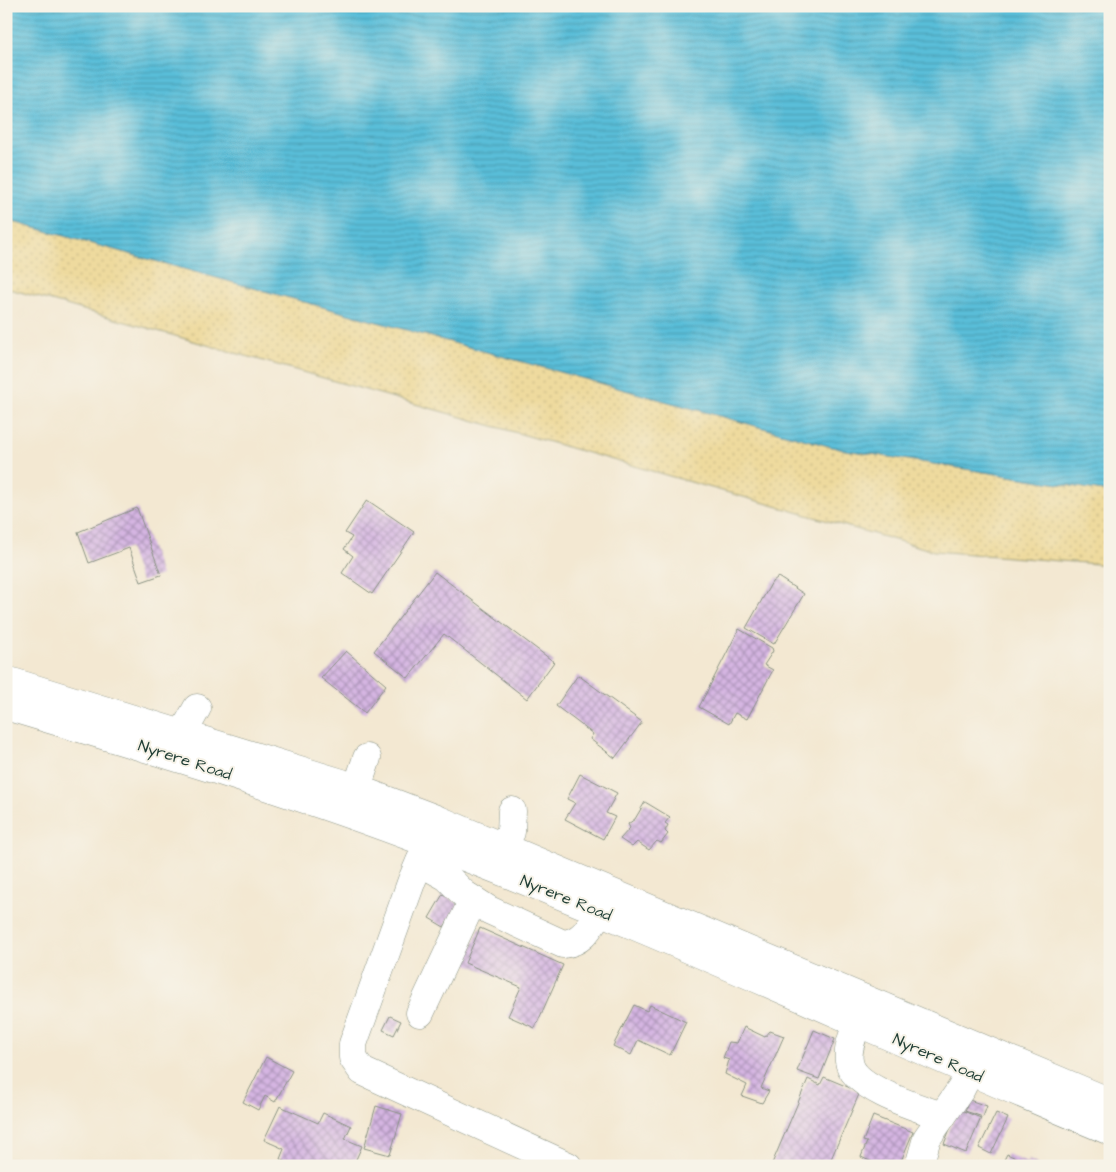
<svg xmlns="http://www.w3.org/2000/svg" width="1116" height="1172" font-family="'Architects Daughter',sans-serif">
  <style>
    .sand { fill: url(#sand-dots); stroke: #868c69 }
    .water { fill: url(#water-rules); stroke: #3c7e86 }
    .building { fill: url(#building-cross-hatch) }
    .lines { fill: none; stroke-linecap: round; stroke-linejoin: round }
    .minor-casing { stroke: #899283; stroke-width: 29 }
    .major-casing { stroke: #899283; stroke-width: 29 }
    .minor { stroke: #fff; stroke-width: 28 }
    .major { stroke: #fff; stroke-width: 28 }
    .labels { text-anchor: middle; dominant-baseline: central; stroke-width: 4; stroke-linejoin: round; paint-order: stroke }
    .street-label { font-size: 16px; fill: #1f3d34; stroke: #f7f3e8 }
  </style>
  <defs>
    <pattern id="sand-dots" width="8" height="8" patternUnits="userSpaceOnUse" patternTransform="scale(1.25)"><rect width="8" height="8" fill="#eeda9e"/><path d="M2 2h.1M6 6h.1" fill="none" stroke="#ccbc89" stroke-width="1.8" stroke-linecap="round"/></pattern>
    <pattern id="water-rules" width="6" height="5" patternUnits="userSpaceOnUse" patternTransform="scale(1.25)"><rect width="6" height="5" fill="#5abed9"/><path d="M0 2.5h6" fill="none" stroke="#4a9cb1"/></pattern>
    <pattern id="building-cross-hatch" width="8" height="8" patternUnits="userSpaceOnUse" patternTransform="scale(1.25)"><rect width="8" height="8" fill="#d5b5e2"/><path d="M0 0l8 8M0 8l8-8" fill="none" stroke="#ac94b8"/></pattern>
  </defs>
  <rect width="100%" height="100%" fill="#f7f3e8"/>
  <filter id="ink" filterUnits="userSpaceOnUse"><feTurbulence type="fractalNoise" baseFrequency=".02" numOctaves="2"/><feDisplacementMap in="SourceGraphic" scale="10" xChannelSelector="R" yChannelSelector="G"/><feConvolveMatrix kernelMatrix="1 2 1 2 8 2 1 2 1" color-interpolation-filters="sRGB"/></filter>
  <filter id="wash" filterUnits="userSpaceOnUse"><feTurbulence type="fractalNoise" baseFrequency=".0096" numOctaves="4" result="noise"/><feDisplacementMap in="SourceGraphic" scale="20" xChannelSelector="R" yChannelSelector="G"/><feGaussianBlur stdDeviation="1.12" result="paint"/><feColorMatrix in="noise" values="0 0 0 0 0 0 0 0 0 0 0 0 0 0 0 0 0 1.4 0 .05"/><feComposite in="paint" operator="in"/></filter>
  <g filter="url(#wash)">
    <rect width="100%" height="100%" fill="#f3e8d2"/>
    <path class="sand" d="M6,220l834,229 270,43v73l-176,-14 -928,-263z"/>
    <path class="water" d="M6,6h1104v486l-270,-43 -834,-229z"/>
    <g id="blocks">
      <g class="building">
        <path d="M367,500l47,32 -42,62 -30,-21 11,-17 -9,-7 8,-12 -7,-4z"/>
        <path d="M137,508l24,67 -20,7 -12,-34 -40,15 -11,-31z"/>
        <path d="M435,572l119,90 -27,37 -83,-65 -36,44 -34,-27z"/>
        <path d="M778,577l26,17 -30,50 -28,-16 26,-46z"/>
        <path d="M739,629l33,19 1,3 -9,14 9,5 -26,49 -12,-6 -6,11 -30,-17z"/>
        <path d="M346,651l40,34 -21,28 -44,-35z"/>
        <path d="M578,675l64,47 -27,36 -25,-19 3,-5 -37,-28z"/>
        <path d="M580,774l37,19 -11,20 9,4 -12,22 -38,-20 10,-16 -8,-4z"/>
        <path d="M645,802l25,15 -5,6 3,2 -3,6 3,3 -7,9 -4,-2 -8,9 -12,-8 -5,5 -12,-8 10,-11 -2,-4 7,-5z"/>
        <path d="M443,894l16,10 -15,23 -15,-9z"/>
        <path d="M480,928l83,37 -28,63 -27,-12 13,-29 -56,-24z"/>
        <path d="M634,1005l13,6 3,-6 36,17 -16,33 -32,-15 -7,15 -18,-9z"/>
        <path d="M390,1016l11,5 -7,14 -11,-5z"/>
        <path d="M744,1027l21,10 5,-6 14,5 -23,52 8,3 -7,12 -20,-7 5,-11 -22,-11 4,-14 -6,-2 6,-16 8,1z"/>
        <path d="M814,1030l21,9 -16,40 -22,-8z"/>
        <path d="M266,1057l26,14 -17,31 -10,-6 -7,14 -15,-8z"/>
        <path d="M824,1077l36,15 -32,74h-57l37,-87 12,6z"/>
        <path d="M969,1100l18,6 -4,11 -18,-6z"/>
        <path d="M280,1106l38,17 5,-10 28,13 -6,13 17,7 -9,20h-58l-15,-7 4,-10 -20,-9z"/>
        <path d="M376,1106l26,8 -12,41 -26,-7z"/>
        <path d="M958,1109l23,9 -15,35 -22,-9z"/>
        <path d="M996,1113l12,5 -17,36 -12,-6z"/>
        <path d="M873,1116l40,16 -14,34h-18l-20,-9 6,-15 -4,-1z"/>
        <path d="M1007,1154l20,9 2,-3 12,6h-40z"/>
      </g>
    </g>
  </g>
  <g filter="url(#ink)">
    <use href="#blocks" fill-opacity="0" stroke="#899283" stroke-width="1"/>
    <g class="lines">
      <defs>
        <g id="minor">
          <path d="M183,733l14,-25"/>
          <path d="M349,811l18,-53"/>
          <path d="M428,843l-16,37 -59,164v14l9,13 206,95"/>
          <path d="M420,862l27,15 17,17 25,16 74,34c20,-2 26,-16 36,-32"/>
          <path d="M492,867l9,-21 10,-14 1,-21"/>
          <path d="M867,1002c-6,16 -21,41 -18,59 3,27 70,47 93,55"/>
          <path d="M420,1013l53,-113"/>
          <path d="M919,1166l8,-28 34,-49 19,-38"/>
        </g>
        <g id="major">
          <path d="M6,680l336,103 97,37 671,282"/>
          <path d="M6,706c141,42 282,84 419,136 232,87 456,194 685,289"/>
        </g>
      </defs>
      <use href="#minor" class="minor-casing"/>
      <use href="#major" class="major-casing"/>
      <use href="#minor" class="minor"/>
      <use href="#major" class="major"/>
    </g>
  </g>
  <g class="labels">
    <g class="street-label">
      <text transform="translate(185 760) rotate(18)">Nyrere Road</text>
      <text transform="translate(566 898) rotate(22)">Nyrere Road</text>
      <text transform="translate(938 1058) rotate(24)">Nyrere Road</text>
    </g>
  </g>
  <rect width="1116" height="1172" fill="none" stroke="#f7f3e8" stroke-width="25"/>
</svg>
